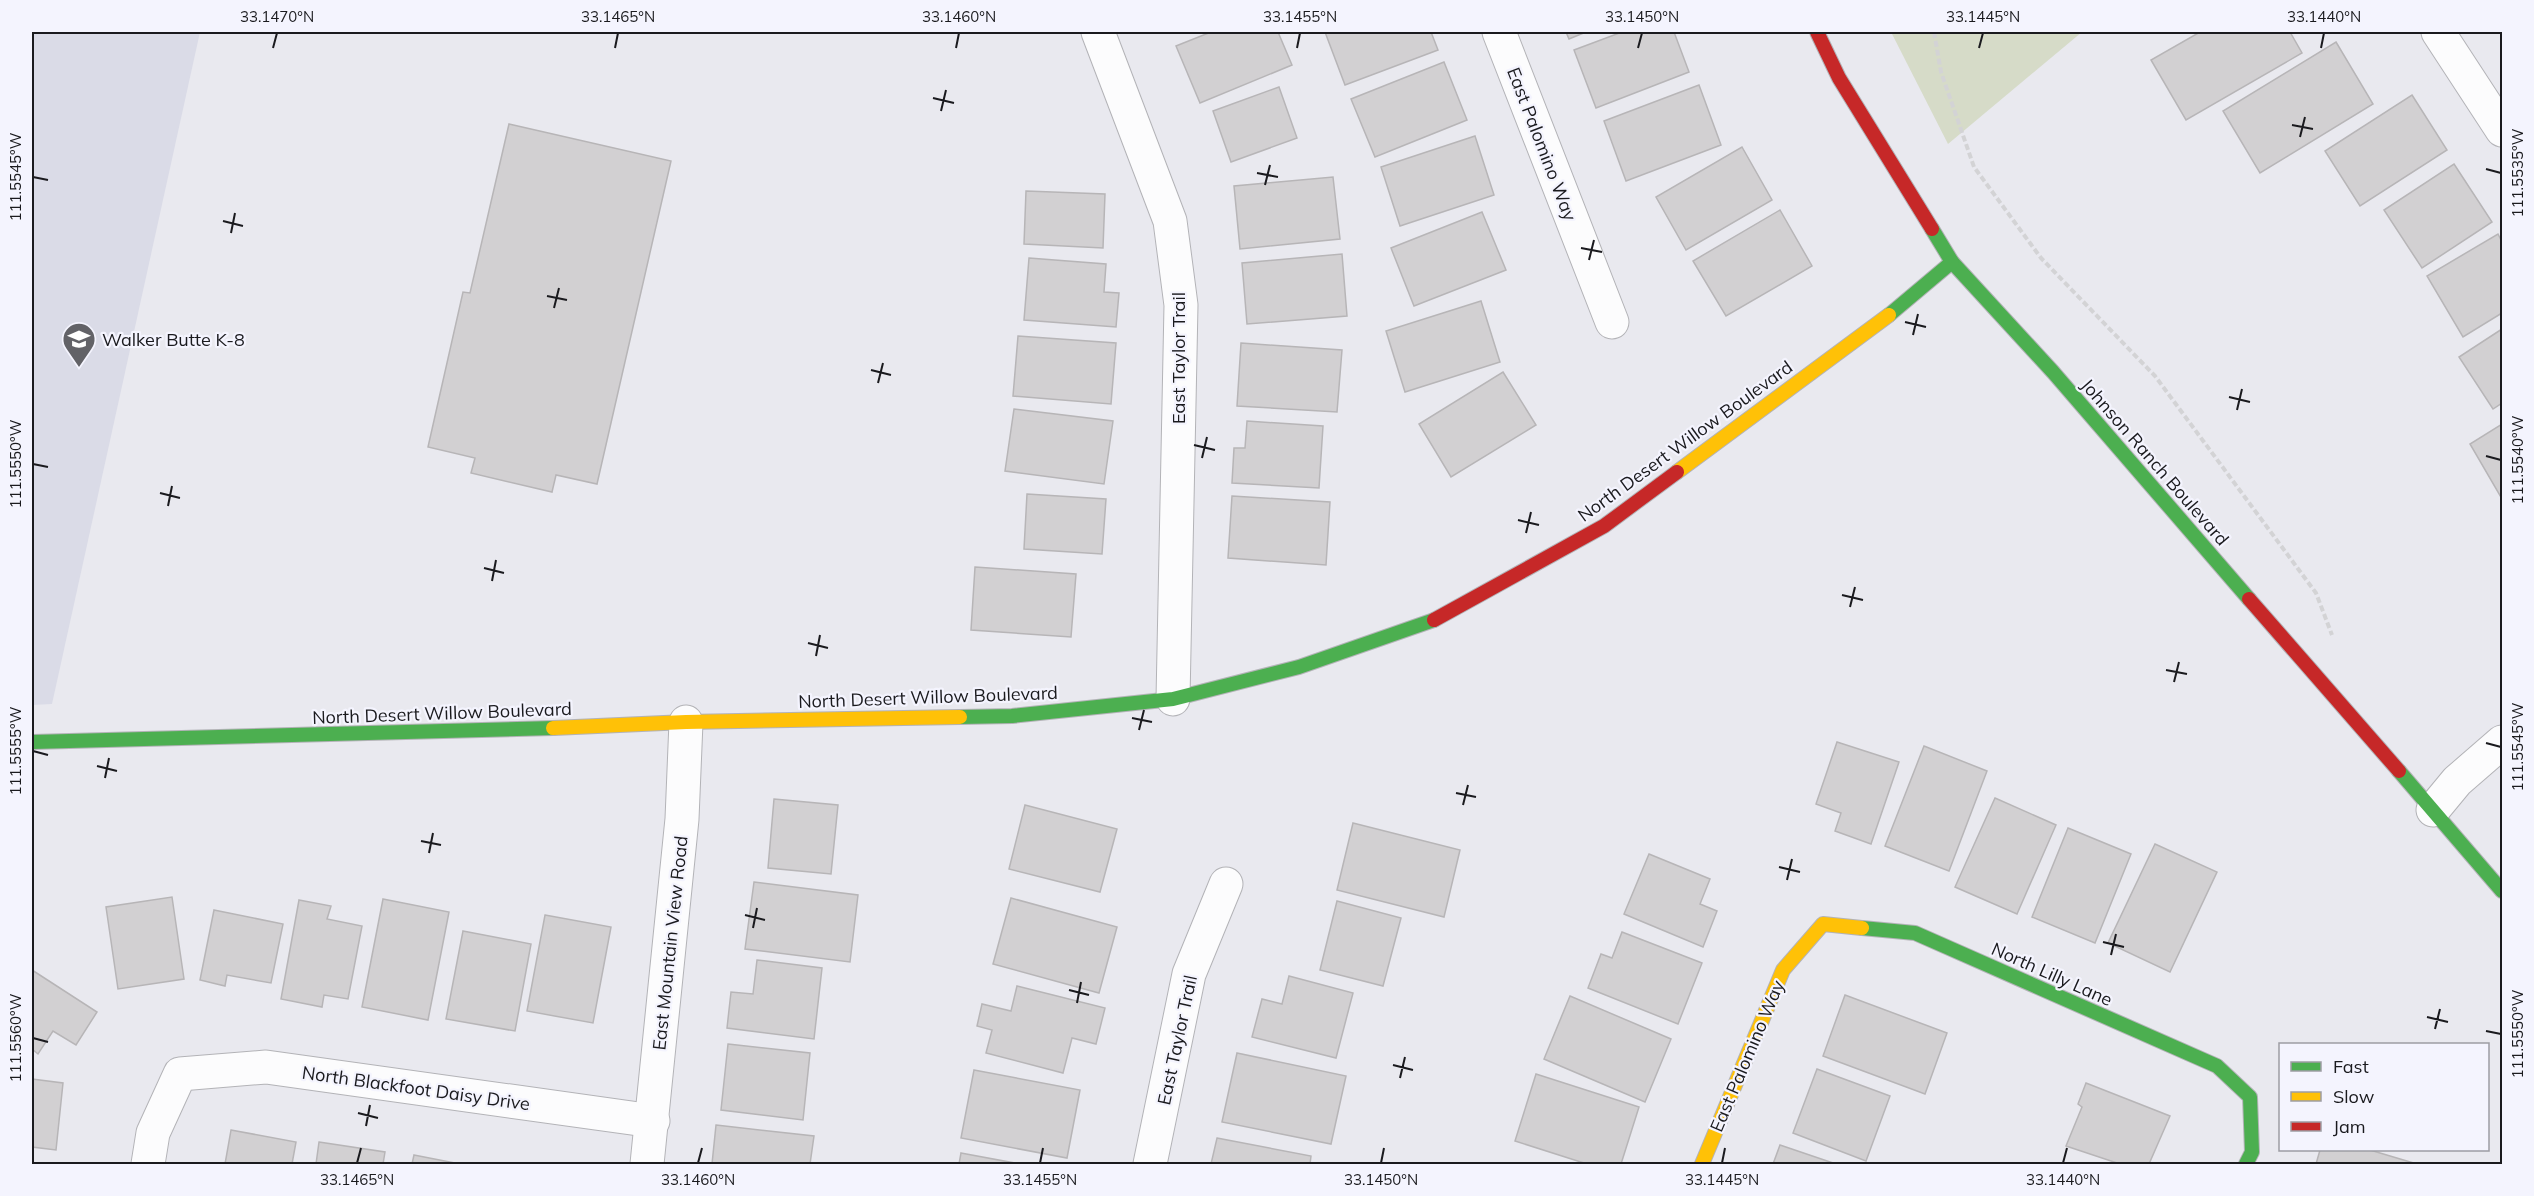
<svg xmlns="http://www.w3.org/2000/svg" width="2534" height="1196" font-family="Mulish,sans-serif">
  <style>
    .built { fill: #dadbe7 }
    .green { fill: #d6dbc8 }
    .building { fill: #d2d0d2; stroke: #b7b5b7; stroke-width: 1.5 }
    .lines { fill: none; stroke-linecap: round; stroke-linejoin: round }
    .street-casing { stroke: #b3b3b7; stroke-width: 35 }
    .fast-casing { stroke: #b3b3b7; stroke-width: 16 }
    .slow-casing { stroke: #b3b3b7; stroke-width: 16 }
    .jam-casing { stroke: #b3b3b7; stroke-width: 16 }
    .path { stroke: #d3d3d5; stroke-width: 4; stroke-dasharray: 6 3; stroke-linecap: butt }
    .street { stroke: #fcfcfd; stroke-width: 33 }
    .fast { stroke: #4caf50; stroke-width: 14 }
    .slow { stroke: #ffc107; stroke-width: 14 }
    .jam { stroke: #c62828; stroke-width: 14 }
    .ticks { fill: none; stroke: #1a1a1e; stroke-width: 2 }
    .labels { text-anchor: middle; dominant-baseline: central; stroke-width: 4.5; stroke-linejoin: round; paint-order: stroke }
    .street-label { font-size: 18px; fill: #1a1a1e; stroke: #f4f4fe }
    .poi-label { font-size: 18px; fill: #1a1a1e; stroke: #f4f4fe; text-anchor: start }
    .neatline { fill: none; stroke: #1a1a1e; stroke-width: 2 }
    .ticks-label { font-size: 15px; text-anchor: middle; fill: #1a1a1e }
  </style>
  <rect width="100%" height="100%" fill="#e9e9ef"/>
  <path class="built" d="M32,32h168l-148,672 -20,1z"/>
  <path class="green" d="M1891,32h191l-134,112z"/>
  <g class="building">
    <path d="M1211,32h67l14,33 -92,38 -24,-57z"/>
    <path d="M1325,32h106l7,18 -93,35z"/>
    <path d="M1566,32h20l-17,7z"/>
    <path d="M1622,32h52l15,40 -93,36 -22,-58z"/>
    <path d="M2200,32h90l12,21 -116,67 -35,-60z"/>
    <path d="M2336,42l37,62 -113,69 -37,-62z"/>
    <path d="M1444,62l23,58 -92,37 -24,-58z"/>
    <path d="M1699,85l22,60 -95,36 -22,-60z"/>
    <path d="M1279,87l18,51 -66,24 -18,-51z"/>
    <path d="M2412,95l35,55 -87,56 -35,-55z"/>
    <path d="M509,124l162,37 -74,323 -41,-9 -4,17 -81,-19 4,-15 -47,-11 35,-155 7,1z"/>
    <path d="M1475,136l19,59 -94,31 -19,-59z"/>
    <path d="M1742,147l30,53 -86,50 -30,-53z"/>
    <path d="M2454,164l38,58 -70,46 -38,-58z"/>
    <path d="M1333,177l7,62 -100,10 -6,-63z"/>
    <path d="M1026,191l79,3 -2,54 -79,-4z"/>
    <path d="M1780,210l32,56 -86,50 -33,-55z"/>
    <path d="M1482,212l24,58 -92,36 -23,-58z"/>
    <path d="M2498,234l4,8v71l-39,24 -36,-61z"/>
    <path d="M1342,254l5,62 -100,8 -5,-61z"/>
    <path d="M1029,258l77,6 -2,28 15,1 -3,34 -92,-7z"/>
    <path d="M1481,301l19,61 -95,30 -19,-61z"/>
    <path d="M2502,329v74l-9,6 -34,-52z"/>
    <path d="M1018,336l98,7 -5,61 -98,-8z"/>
    <path d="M1241,343l101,7 -5,62 -100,-6z"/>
    <path d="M1503,372l33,53 -85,52 -32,-53z"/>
    <path d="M1014,409l99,12 -9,63 -99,-13z"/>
    <path d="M1247,421l76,5 -4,62 -87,-5 2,-35h11z"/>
    <path d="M2502,424v75l-32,-55z"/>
    <path d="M1027,494l79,5 -4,55 -78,-5z"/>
    <path d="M1232,496l98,6 -4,63 -98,-7z"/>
    <path d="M975,567l101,7 -5,63 -100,-7z"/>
    <path d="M1837,742l62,20 -28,82 -36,-13 6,-18 -25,-9z"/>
    <path d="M1924,746l63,25 -38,100 -64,-25z"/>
    <path d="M1995,798l61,27 -39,89 -62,-27z"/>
    <path d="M774,799l64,6 -7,69 -63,-6z"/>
    <path d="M1025,805l92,24 -17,63 -91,-23z"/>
    <path d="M1353,823l107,27 -16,67 -107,-27z"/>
    <path d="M2068,828l63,26 -36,89 -63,-26z"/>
    <path d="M2155,844l62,28 -47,100 -62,-29z"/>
    <path d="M1649,854l61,25 -10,25 17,7 -14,36 -79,-33z"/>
    <path d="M754,882l104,13 -8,67 -105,-13z"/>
    <path d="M172,897l12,82 -66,10 -12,-82z"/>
    <path d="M1011,898l106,29 -18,66 -106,-29z"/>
    <path d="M383,899l66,13 -21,108 -66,-13z"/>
    <path d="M299,900l32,6 -4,13 35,7 -14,73 -24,-4 -2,12 -41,-8z"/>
    <path d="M1337,901l64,17 -18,68 -63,-16z"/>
    <path d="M214,910l69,14 -12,59 -44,-8 -2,11 -25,-6z"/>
    <path d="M545,915l66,12 -18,96 -66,-12z"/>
    <path d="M463,931l68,13 -16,87 -69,-12z"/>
    <path d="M1622,932l80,31 -24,61 -90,-36 13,-34 11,4z"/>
    <path d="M757,960l65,8 -8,71 -87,-11 4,-36 22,2z"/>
    <path d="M32,970l65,42 -21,33 -23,-14 -15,23 -6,-5z"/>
    <path d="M1289,976l64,17 -17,65 -84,-21 10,-38 20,5z"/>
    <path d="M1017,986l88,22 -9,36 -24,-6 -9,35 -77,-20 6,-23 -15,-4 5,-22 29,7z"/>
    <path d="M1845,995l102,38 -22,61 -102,-38z"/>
    <path d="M1570,996l101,43 -26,63 -101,-43z"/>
    <path d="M728,1044l82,9 -7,67 -82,-10z"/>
    <path d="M1237,1053l109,23 -15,68 -109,-22z"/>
    <path d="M1817,1069l73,27 -24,65 -73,-28z"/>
    <path d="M974,1070l106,20 -13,68 -106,-20z"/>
    <path d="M1536,1074l103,33 -18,57h-34l-72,-23z"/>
    <path d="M32,1079l31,4 -7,67 -24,-3z"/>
    <path d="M2086,1083l84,33 -21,48h-29l-54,-18 16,-39 -4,-3z"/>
    <path d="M716,1125l98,11 -4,28h-98z"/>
    <path d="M231,1130l65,12 -4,22h-67z"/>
    <path d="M1217,1138l94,18 -1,8h-99z"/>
    <path d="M319,1142l66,10 -2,12h-67z"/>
    <path d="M1780,1145l56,19h-63z"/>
    <path d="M2320,1150h50l47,14h-101z"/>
    <path d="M961,1153l59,11h-61z"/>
    <path d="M414,1155l46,9h-48z"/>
  </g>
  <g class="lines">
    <defs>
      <g id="street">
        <path d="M1098,32l72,189 11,84 -8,394"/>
        <path d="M1499,32l113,290"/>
        <path d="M2438,32l64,98"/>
        <path d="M2433,810l24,-29 45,-39"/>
        <path d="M148,1164l5,-31 27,-59 86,-7 387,54"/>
        <path d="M647,1164l35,-345 4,-97"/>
        <path d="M1150,1164l39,-190 37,-90"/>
      </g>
      <g id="fast">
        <path d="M1932,229l20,33 101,110 196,227"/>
        <path d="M1889,315l63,-53"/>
        <path d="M960,717l52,-1 161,-17 126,-32 135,-47"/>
        <path d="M32,742l521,-14"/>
        <path d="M2399,771l103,120"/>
        <path d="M1862,928l53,5 302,133 33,31 2,55 -6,12"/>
      </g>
      <g id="slow">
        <path d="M1677,472l212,-157"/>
        <path d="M553,728l133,-6 274,-5"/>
        <path d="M1702,1164l81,-194 40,-46 39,4"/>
      </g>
      <g id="jam">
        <path d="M1817,32l22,46 93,151"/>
        <path d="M2249,599l150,172"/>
        <path d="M1434,620l170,-94 73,-54"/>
      </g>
    </defs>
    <use href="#street" class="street-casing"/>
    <use href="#fast" class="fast-casing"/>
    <use href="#slow" class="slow-casing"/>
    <use href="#jam" class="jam-casing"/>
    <path class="path" d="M1934,32l7,40 33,95 67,91 114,118 161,217 16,42"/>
    <use href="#street" class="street"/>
    <use href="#fast" class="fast"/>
    <use href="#slow" class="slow"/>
    <use href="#jam" class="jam"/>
  </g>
  <path class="ticks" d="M273,48l4,-15M615,48l3,-15M956,48l3,-15M1297,48l3,-15M1638,48l4,-15M1979,48l4,-15M2321,48l3,-15M933,98l21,5M941,111l5,-21M2292,125l21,4M2300,137l5,-20M2486,169l15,4M1257,173l21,4M33,177l15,3M1265,185l5,-20M223,221l20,5M231,233l4,-20M1581,248l21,4M1589,260l5,-20M547,296l20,4M554,308l5,-20M1905,322l21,5M1913,335l5,-21M871,370l20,5M878,383l5,-20M2229,397l21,5M2237,410l5,-21M1194,445l21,5M2486,456l15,4M1202,458l5,-21M33,464l15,3M160,493l20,5M168,506l4,-20M1518,520l21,5M1526,533l5,-21M484,568l20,5M492,581l4,-21M1842,595l21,5M1850,607l5,-20M808,643l20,5M816,656l4,-21M2166,670l21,4M2174,682l5,-20M1132,718l20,4M1139,730l5,-20M2486,743l15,4M33,751l15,4M97,766l20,5M105,778l4,-20M1456,793l20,4M1463,805l5,-20M421,841l20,4M429,853l4,-20M1779,867l21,5M1787,880l5,-21M745,915l20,5M753,928l4,-20M2103,942l21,5M2111,955l5,-21M1069,990l20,5M1077,1003l4,-21M2427,1017l21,5M2435,1029l5,-20M2486,1031l15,3M33,1038l15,4M1393,1065l20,5M1400,1078l5,-21M358,1113l20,5M366,1126l4,-21M357,1163l4,-15M698,1163l4,-15M1040,1163l3,-15M1381,1163l3,-15M1722,1163l3,-15M2063,1163l4,-15"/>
  <defs>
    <symbol id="school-pin" viewBox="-11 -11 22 30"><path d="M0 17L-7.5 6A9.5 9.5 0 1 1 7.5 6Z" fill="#626267" stroke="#f4f4fe"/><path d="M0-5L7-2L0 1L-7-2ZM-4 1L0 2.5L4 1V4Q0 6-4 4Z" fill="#fff"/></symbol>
  </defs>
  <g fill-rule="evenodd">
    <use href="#school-pin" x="60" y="320" width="38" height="52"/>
  </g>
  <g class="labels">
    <g class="street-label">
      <text transform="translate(1542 144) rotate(69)">East Palomino Way</text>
      <text transform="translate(1178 358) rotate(-90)">East Taylor Trail</text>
      <text transform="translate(1685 441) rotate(-36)">North Desert Willow Boulevard</text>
      <text transform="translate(2155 462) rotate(49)">Johnson Ranch Boulevard</text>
      <text transform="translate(928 697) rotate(-2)">North Desert Willow Boulevard</text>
      <text transform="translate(442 713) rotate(-2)">North Desert Willow Boulevard</text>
      <text transform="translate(670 943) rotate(-84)">East Mountain View Road</text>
      <text transform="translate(2052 974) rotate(24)">North Lilly Lane</text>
      <text transform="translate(1177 1040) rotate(-78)">East Taylor Trail</text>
      <text transform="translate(1747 1056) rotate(-67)">East Palomino Way</text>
      <text transform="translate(416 1088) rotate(8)">North Blackfoot Daisy Drive</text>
    </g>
    <g class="poi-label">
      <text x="102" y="339">Walker Butte K-8</text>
    </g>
  </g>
  <rect width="2534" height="1196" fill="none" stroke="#f4f4fe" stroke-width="66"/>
  <rect x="2279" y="1043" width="210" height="108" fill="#f4f4fe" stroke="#9d9da4" stroke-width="1.5"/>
  <rect x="2291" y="1062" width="30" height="9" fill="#4caf50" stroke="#9d9da4" stroke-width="1.5"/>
  <text x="2333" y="1073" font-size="18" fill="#1a1a1e">Fast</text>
  <rect x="2291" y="1092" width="30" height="9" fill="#ffc107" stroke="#9d9da4" stroke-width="1.5"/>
  <text x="2333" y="1103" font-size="18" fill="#1a1a1e">Slow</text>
  <rect x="2291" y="1122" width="30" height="9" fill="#c62828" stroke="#9d9da4" stroke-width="1.5"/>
  <text x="2333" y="1133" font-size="18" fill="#1a1a1e">Jam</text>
  <rect x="33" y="33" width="2468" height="1130" class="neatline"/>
  <g class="ticks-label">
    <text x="277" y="22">33.1470°N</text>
    <text x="618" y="22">33.1465°N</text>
    <text x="959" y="22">33.1460°N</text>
    <text x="1300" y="22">33.1455°N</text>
    <text x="1642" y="22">33.1450°N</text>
    <text x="1983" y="22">33.1445°N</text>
    <text x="2324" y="22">33.1440°N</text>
    <text transform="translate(2518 173) rotate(-90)" y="5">111.5535°W</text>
    <text transform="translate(16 177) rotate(-90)" y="5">111.5545°W</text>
    <text transform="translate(2518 460) rotate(-90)" y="5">111.5540°W</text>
    <text transform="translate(16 464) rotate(-90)" y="5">111.5550°W</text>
    <text transform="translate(2518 747) rotate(-90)" y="5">111.5545°W</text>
    <text transform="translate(16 751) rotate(-90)" y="5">111.5555°W</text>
    <text transform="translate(2518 1034) rotate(-90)" y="5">111.5550°W</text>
    <text transform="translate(16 1038) rotate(-90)" y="5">111.5560°W</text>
    <text x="357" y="1185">33.1465°N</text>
    <text x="698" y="1185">33.1460°N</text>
    <text x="1040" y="1185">33.1455°N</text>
    <text x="1381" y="1185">33.1450°N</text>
    <text x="1722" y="1185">33.1445°N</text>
    <text x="2063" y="1185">33.1440°N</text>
  </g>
</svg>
